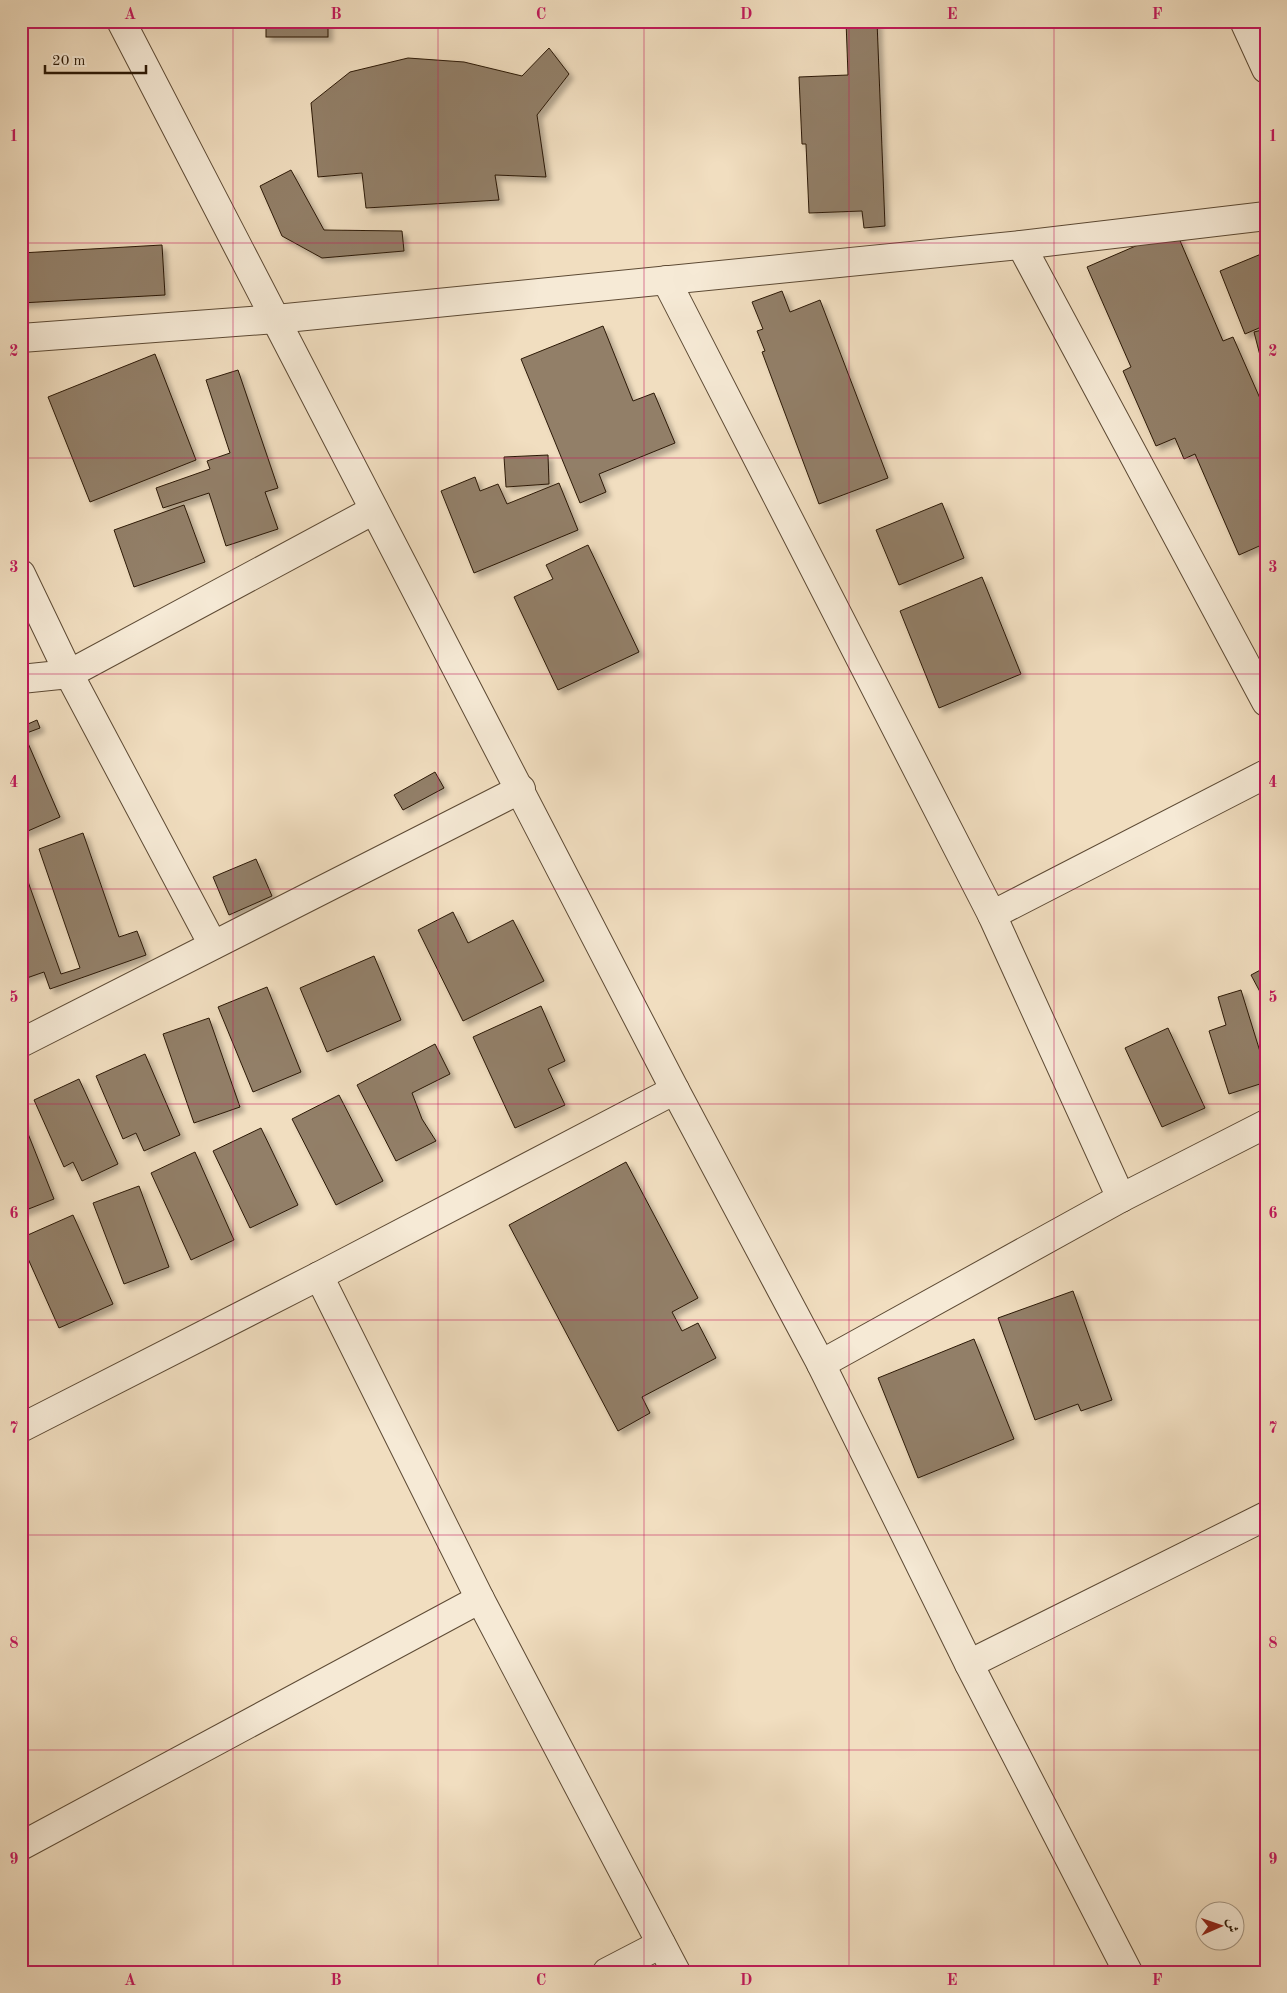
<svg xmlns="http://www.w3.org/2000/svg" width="1287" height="1993" font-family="'Old Standard TT',Amiri,serif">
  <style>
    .building { fill: #927f67; stroke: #2c1906; filter: url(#shadow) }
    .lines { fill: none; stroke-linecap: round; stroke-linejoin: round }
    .minor-casing { stroke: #5d4a34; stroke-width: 30 }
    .minor { stroke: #f6ead6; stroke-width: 28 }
    .grid { fill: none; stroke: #c2185b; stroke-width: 1; stroke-opacity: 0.55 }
    .neatline { fill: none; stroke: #c2185b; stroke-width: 2 }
    .grid-label { font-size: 16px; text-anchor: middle; font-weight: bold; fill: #c2185b }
  </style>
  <defs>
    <filter id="shadow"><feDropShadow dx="4.5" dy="4.5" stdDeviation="2.5" flood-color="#0004"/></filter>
  </defs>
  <rect width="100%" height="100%" fill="#f1dec0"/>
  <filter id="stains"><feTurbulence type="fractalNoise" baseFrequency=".004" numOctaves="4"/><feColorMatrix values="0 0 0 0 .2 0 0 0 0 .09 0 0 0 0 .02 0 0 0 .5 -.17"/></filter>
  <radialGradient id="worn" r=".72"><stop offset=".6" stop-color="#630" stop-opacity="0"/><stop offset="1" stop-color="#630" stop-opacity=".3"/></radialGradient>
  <g class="building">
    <rect x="266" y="21" width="62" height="16"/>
    <path d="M846,21h31l8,205 -21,2 -2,-17 -53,2 -3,-69h-4l-3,-67 49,-2z"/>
    <path d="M549,48l20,26 -32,41 9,62 -51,-2 4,25 -133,8 -4,-35 -44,4 -7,-74 39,-31 58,-14 56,4 58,14z"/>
    <path d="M291,170l33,60 78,1 2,20 -82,7 -40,-22 -22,-50z"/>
    <path d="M1175,229l48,112 10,-4 33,75v131l-27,12 -44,-101 -11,5 -9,-21 -19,8 -33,-75 8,-4 -44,-100z"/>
    <path d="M162,245l3,50 -144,8v-50z"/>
    <path d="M1266,252v73l-21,9 -25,-63z"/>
    <path d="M782,291l8,21 30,-12 68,178 -69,26 -57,-152 3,-1 -8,-20 6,-2 -11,-27z"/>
    <path d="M603,326l30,75 21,-8 21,50 -76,31 7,18 -26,11 -59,-144z"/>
    <path d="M1266,329v50l-12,-47z"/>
    <path d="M155,354l41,106 -106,42 -42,-105z"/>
    <path d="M238,370l40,118 -13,4 13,37 -52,17 -17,-53 -46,15 -7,-20 54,-19 -3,-8 23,-8 -24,-73z"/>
    <path d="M548,455l1,29 -43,3 -2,-30z"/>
    <path d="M475,477l5,14 18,-7 9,20 52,-21 19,47 -104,43 -33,-82z"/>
    <path d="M942,503l22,55 -65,27 -23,-55z"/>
    <path d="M184,505l21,57 -71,25 -20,-57z"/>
    <path d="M588,545l51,107 -81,38 -44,-93 39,-18 -7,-14z"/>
    <path d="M982,577l39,97 -82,34 -39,-97z"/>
    <path d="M37,720l3,8 -16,6 36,83 -39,17v-107z"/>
    <path d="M435,772l9,16 -41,22 -9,-15z"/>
    <path d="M83,833l36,104 18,-6 9,24 -96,34 -6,-17 -23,8v-118l40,112 19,-6 -41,-119z"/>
    <path d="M256,859l16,37 -43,19 -16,-38z"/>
    <path d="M453,912l15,31 45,-23 31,61 -81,40 -45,-91z"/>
    <path d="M374,956l27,64 -74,32 -27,-64z"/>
    <path d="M1266,967v36l-15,-28z"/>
    <path d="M267,987l34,85 -48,20 -35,-85z"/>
    <path d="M1241,990l25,81v11l-37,12 -20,-63 17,-6 -8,-28z"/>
    <path d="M541,1006l24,55 -17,8 17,36 -50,23 -42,-91z"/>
    <path d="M209,1018l31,89 -46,16 -31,-89z"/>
    <path d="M1168,1028l37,80 -43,19 -37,-79z"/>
    <path d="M435,1044l15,30 -38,19 10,26 14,22 -40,20 -39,-76z"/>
    <path d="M145,1054l35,81 -36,16 -8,-18 -13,6 -27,-63z"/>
    <path d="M79,1079l39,85 -36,17 -9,-19 -9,5 -30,-67z"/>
    <path d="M339,1095l44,86 -47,24 -44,-86z"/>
    <path d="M21,1116l33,83 -33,13z"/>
    <path d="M261,1128l37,77 -48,23 -37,-77z"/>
    <path d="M195,1152l39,88 -43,20 -40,-87z"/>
    <path d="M626,1162l72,136 -26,14 10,19 16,-8 18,35 -74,39 8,16 -32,18 -109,-206z"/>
    <path d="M139,1186l30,81 -45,17 -31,-81z"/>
    <path d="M73,1215l40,89 -54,24 -38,-85v-5z"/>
    <path d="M1073,1291l39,109 -31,11 -3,-7 -43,16 -37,-102z"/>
    <path d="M974,1339l40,100 -96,39 -40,-100z"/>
  </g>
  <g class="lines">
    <defs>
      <g id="minor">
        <path d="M121,21l554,1069 146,274 148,300 159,308"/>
        <path d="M1244,21l22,48"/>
        <path d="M1021,245l245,457"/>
        <path d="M666,280l326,635 274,-141"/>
        <path d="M21,338l255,-19 745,-74 245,-29"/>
        <path d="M21,574l48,100 305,-164"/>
        <path d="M21,679l48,-5 144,271"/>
        <path d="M992,915l129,283"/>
        <path d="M21,1043l500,-254"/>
        <path d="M319,1276l161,323 196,373"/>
        <path d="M821,1364l300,-166 145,-74"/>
        <path d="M21,1428l298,-152 356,-186"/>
        <path d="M969,1664l297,-148"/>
        <path d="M21,1846l459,-247"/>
        <path d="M607,1972l54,-28"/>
      </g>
    </defs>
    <use href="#minor" class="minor-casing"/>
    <use href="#minor" class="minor"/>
  </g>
  <path class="grid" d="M233,21v1951M438,21v1951M644,21v1951M849,21v1951M1054,21v1951M21,243h1245M21,458h1245M21,674h1245M21,889h1245M21,1104h1245M21,1320h1245M21,1535h1245M21,1750h1245"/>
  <rect width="1287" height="1993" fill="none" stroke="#f1dec0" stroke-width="55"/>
  <g transform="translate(1220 1926) rotate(88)"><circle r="24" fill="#f6ead6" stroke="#a59683"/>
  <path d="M0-4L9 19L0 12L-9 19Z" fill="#8f2418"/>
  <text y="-8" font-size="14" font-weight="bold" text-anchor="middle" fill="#2c1906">ش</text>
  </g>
  <path d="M45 65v8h101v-8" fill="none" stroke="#2c1906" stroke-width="2.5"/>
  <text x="52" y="65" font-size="15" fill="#2c1906" stroke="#f6ead6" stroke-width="4" paint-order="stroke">20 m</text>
  <rect x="28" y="28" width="1232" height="1938" class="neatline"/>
  <g class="grid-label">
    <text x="130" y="19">A</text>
    <text x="336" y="19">B</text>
    <text x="541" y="19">C</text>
    <text x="746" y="19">D</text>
    <text x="952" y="19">E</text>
    <text x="1157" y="19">F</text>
    <text x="14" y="141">1</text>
    <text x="1273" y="141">1</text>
    <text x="14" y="356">2</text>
    <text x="1273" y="356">2</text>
    <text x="14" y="572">3</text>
    <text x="1273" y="572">3</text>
    <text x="14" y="787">4</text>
    <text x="1273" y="787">4</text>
    <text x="14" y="1002">5</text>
    <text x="1273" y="1002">5</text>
    <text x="14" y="1218">6</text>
    <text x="1273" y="1218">6</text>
    <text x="14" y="1433">7</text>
    <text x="1273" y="1433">7</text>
    <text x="14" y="1648">8</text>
    <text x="1273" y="1648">8</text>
    <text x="14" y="1864">9</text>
    <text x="1273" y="1864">9</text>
    <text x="130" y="1985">A</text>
    <text x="336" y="1985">B</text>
    <text x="541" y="1985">C</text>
    <text x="746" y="1985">D</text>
    <text x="952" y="1985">E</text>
    <text x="1157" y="1985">F</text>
  </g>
  <rect width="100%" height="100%" filter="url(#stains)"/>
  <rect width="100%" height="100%" fill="url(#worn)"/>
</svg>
